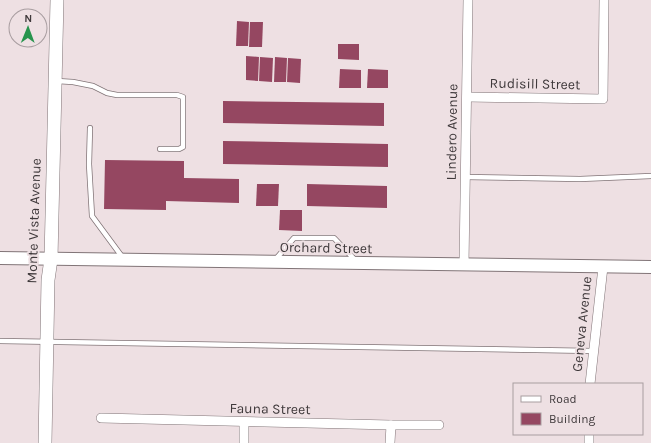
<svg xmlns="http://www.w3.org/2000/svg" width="651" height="443" font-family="Karla,sans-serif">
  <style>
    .building { fill: #954761 }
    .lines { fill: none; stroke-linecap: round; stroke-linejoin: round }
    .service-casing { stroke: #817477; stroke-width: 6 }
    .minor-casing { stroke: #817477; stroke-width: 10 }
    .tertiary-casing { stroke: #817477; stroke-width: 14 }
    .secondary-casing { stroke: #817477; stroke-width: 14 }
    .service { stroke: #fff; stroke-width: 4.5 }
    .minor { stroke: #fff; stroke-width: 9 }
    .tertiary { stroke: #fff; stroke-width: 12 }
    .secondary { stroke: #fff; stroke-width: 13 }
    .labels { text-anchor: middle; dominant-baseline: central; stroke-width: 4; stroke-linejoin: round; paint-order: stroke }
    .street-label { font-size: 14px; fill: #3f393b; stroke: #eee0e3 }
  </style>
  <rect width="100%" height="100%" fill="#eee0e3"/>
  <g class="building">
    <path d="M237,21l12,1 -1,24h-12z"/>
    <path d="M250,22h13l-1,25h-13z"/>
    <path d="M338,44h21v16l-21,-1z"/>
    <path d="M246,56l13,1 -1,24 -12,-1z"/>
    <path d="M260,57l13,1 -1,24 -13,-1z"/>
    <path d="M275,57l12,1 -1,24h-12z"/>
    <path d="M288,58l13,1 -1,24 -13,-1z"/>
    <path d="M340,69l21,1v18h-22z"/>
    <path d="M368,69l20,1v18h-21z"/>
    <path d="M223,101l161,2v23l-161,-3z"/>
    <path d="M223,141l165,3v23l-165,-3z"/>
    <path d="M105,160l79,1v17l55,1v24l-73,-2v9l-62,-1z"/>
    <path d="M257,184h22l-1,22h-22z"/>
    <path d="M307,184l80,2v22l-80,-2z"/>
    <path d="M280,210h22v21l-23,-1z"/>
  </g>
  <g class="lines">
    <defs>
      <g id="service">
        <path d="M57,81l16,1 20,4 14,7 10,2h60l6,2v50l-4,2h-19"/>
        <path d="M90,128l-1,36 3,52 31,42"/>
        <path d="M465,177l115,2 71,-3"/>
        <path d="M275,260l19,-22h40l22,23"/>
        <path d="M0,341l594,10"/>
      </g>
      <g id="minor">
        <path d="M467,97l136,2 1,-99"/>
        <path d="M464,265l4,-265"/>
        <path d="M590,384l13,-117"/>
        <path d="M101,418l290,7h48"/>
        <path d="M244,443v-21"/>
        <path d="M390,443l1,-18"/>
        <path d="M589,443v-9"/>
      </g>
      <path id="tertiary" d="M0,258l651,9"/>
      <path id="secondary" d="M45,443l3,-163 3,-21 6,-259"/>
    </defs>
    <use href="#service" class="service-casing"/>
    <use href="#minor" class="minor-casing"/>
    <use href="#tertiary" class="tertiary-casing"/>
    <use href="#secondary" class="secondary-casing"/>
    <use href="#service" class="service"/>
    <use href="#minor" class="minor"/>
    <use href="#tertiary" class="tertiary"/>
    <use href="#secondary" class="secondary"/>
  </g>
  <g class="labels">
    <g class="street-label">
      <text transform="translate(535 84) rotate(1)">Rudisill Street</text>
      <text transform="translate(452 132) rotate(-89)">Lindero Avenue</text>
      <text transform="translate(34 221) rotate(-88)">Monte Vista Avenue</text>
      <text transform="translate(326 248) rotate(1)">Orchard Street</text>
      <text transform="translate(582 324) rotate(-84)">Geneva Avenue</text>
      <text transform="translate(270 409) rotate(1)">Fauna Street</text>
    </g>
  </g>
  <rect x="513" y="383" width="130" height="52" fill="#eee0e3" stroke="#a89da0"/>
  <rect x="521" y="396" width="20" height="6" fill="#ffffff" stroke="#a89da0"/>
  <text x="549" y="403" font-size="12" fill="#3f393b">Road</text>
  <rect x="521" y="413" width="20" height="12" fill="#954761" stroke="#a89da0"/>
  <text x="549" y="423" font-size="12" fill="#3f393b">Building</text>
  <g transform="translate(28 28) rotate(1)"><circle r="19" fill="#eee0e3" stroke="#a89da0"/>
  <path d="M0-3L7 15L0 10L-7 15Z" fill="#27944d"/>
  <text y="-6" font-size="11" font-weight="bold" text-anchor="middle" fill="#3f393b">N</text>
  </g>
</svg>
